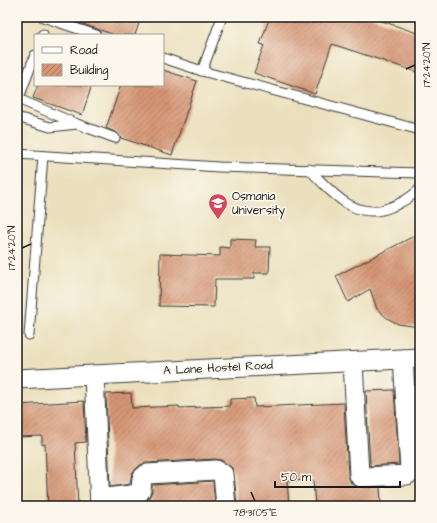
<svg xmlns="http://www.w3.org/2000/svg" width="437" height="523" font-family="'Architects Daughter',sans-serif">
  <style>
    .building { fill: url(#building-hatch) }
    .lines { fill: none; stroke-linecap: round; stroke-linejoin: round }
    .service-casing { stroke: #3b3934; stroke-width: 11 }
    .minor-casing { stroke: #3b3934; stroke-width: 21 }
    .service { stroke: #fff; stroke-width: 9 }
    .minor { stroke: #fff; stroke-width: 19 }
    .ticks { fill: none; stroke: #1c1c1c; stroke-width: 1.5 }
    .labels { text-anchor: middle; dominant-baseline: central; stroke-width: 3.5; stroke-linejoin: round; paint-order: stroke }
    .poi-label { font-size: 12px; fill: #1c1c1c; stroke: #fbf7ec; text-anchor: start }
    .street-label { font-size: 12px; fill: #1c1c1c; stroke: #fbf7ec }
    .neatline { fill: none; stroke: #1c1c1c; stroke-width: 1.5 }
    .ticks-label { font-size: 10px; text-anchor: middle; fill: #1c1c1c }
  </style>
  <defs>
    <pattern id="building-hatch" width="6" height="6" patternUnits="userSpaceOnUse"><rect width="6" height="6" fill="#d59575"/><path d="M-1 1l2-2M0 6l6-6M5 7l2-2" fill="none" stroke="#ac795f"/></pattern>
  </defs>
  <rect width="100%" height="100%" fill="#fbf7ec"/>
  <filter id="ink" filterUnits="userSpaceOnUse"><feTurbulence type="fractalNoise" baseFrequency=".025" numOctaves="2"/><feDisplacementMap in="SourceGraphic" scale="8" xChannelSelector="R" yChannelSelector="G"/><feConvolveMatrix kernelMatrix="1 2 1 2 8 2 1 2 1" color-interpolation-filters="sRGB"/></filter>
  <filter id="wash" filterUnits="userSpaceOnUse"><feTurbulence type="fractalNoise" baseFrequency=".012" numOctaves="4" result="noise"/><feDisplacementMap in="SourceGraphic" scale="16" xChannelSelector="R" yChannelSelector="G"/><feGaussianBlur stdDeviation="0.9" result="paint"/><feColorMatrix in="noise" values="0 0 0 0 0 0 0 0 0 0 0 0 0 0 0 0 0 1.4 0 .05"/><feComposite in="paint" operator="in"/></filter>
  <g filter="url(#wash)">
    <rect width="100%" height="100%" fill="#ebe0bd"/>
    <g id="blocks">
      <g class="building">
        <path d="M69,17h72l-6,18h-20l-47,-16z"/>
        <path d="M270,17h100l50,17v39l-88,-29 -17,50 -61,-21 10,-28 -4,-1z"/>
        <path d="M163,70l34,11 -25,74 -51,-17 -4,-5 -11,-5 15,-43h42z"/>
        <path d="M38,85h54l-10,30 -49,-17z"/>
        <path d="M420,233v94l-22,-3 -11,-6 -10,-9 -7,-20 -22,13 -12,-26z"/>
        <path d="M230,239l26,1 -1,7h15l-1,26h-15v6h-39l-1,28 -55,-1 1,-52 60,2v-9l10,1z"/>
        <path d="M394,390l5,74 -29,2 -4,-75z"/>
        <path d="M131,393l1,15 47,-2v2l51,-2v-7l24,-1 1,9 89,-4 4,73 3,7 6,4h23l1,19h-21v-4l-45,4 -2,-26 -26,1 2,24 -52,1 -3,-33 -2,-5 -11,-8 -6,-1 -69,4 -6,2 -8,8 -2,11 -20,3 -4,-93z"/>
        <path d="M416,396h4v58z"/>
        <path d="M84,401l2,41 -11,1 3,63h-30l-3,-62 -3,1v-9l-25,1v-32z"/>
        <path d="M213,481l2,25h-84l9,-1 7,-4 5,-10v-6z"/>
      </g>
    </g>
  </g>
  <g filter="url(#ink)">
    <use href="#blocks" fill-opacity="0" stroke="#3b3934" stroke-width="1"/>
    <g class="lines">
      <defs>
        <g id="service">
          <path d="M43,17l53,18"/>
          <path d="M42,35l1,-1"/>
          <path d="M163,58l39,13 218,59"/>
          <path d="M202,71l20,-54"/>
          <path d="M18,99l59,25 38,14"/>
          <path d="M17,103l18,-48"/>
          <path d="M17,117l33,10 27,-3"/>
          <path d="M17,154l202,13 201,6"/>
          <path d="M309,169c23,24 47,53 82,38 11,-4 20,-10 29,-18"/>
          <path d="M29,335l14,-179"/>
        </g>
        <g id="minor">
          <path d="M353,362l6,113 2,2 46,-2 2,-2 1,-3 -7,-111"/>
          <path d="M94,375l6,131"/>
          <path d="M17,379l403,-21"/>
          <path d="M100,499l38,-5 3,-4 1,-12 5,-4 69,-4 7,4 3,32"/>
        </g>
      </defs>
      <use href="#service" class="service-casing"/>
      <use href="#minor" class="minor-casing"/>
      <use href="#service" class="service"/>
      <use href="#minor" class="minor"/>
    </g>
  </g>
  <path class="ticks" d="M406,69l9,-4M22,248l9,-4M251,492l4,9"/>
  <defs>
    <symbol id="university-pin" viewBox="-11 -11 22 30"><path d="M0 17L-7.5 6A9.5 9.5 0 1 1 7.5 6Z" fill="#d1495b" stroke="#fbf7ec"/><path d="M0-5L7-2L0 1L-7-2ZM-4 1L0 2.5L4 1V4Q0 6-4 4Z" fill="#fff"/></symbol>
  </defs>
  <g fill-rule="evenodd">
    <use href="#university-pin" x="207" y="192" width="22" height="30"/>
  </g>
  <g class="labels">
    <g class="poi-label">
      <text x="232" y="196">Osmania<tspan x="232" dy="14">University</tspan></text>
    </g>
    <g class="street-label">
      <text transform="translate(218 368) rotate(-3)">A Lane Hostel Road</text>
    </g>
  </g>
  <rect width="437" height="523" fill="none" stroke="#fbf7ec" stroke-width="44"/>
  <rect x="34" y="34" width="130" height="52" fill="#fbf7ec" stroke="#a29f99"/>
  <rect x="42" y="47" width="20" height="6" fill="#ffffff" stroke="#a29f99"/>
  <text x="70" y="54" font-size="12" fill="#1c1c1c">Road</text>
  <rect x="42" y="64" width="20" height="12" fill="url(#building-hatch)" stroke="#a29f99"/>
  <text x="70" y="74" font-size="12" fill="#1c1c1c">Building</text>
  <path d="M275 481v6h125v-6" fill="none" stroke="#1c1c1c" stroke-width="2"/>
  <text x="281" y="481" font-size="12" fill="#1c1c1c" stroke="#fbf7ec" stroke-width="3" paint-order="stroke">50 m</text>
  <rect x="22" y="22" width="393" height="479" class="neatline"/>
  <g class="ticks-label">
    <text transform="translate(426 65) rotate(-90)" y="4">17°24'20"N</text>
    <text transform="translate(11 248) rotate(-90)" y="4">17°24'20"N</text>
    <text x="255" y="516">78°31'05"E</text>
  </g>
</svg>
